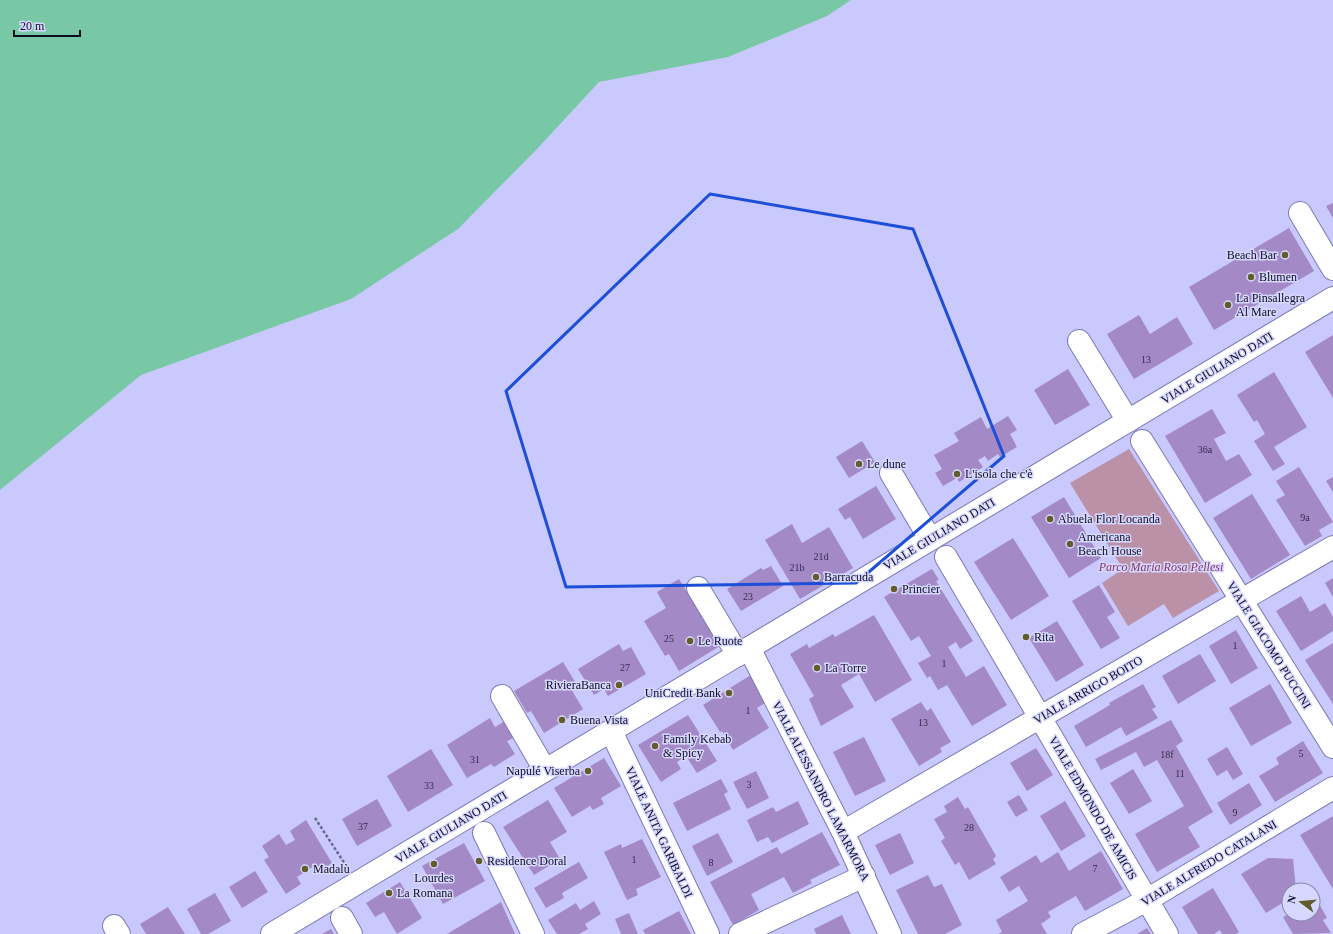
<svg xmlns="http://www.w3.org/2000/svg" width="1333" height="934" font-family="Georgia,serif">
  <style>
    .green { fill: #bb91a8 }
    .water { fill: #78c8a5 }
    .building { fill: #a489c7 }
    .lines { fill: none; stroke-linecap: round; stroke-linejoin: round }
    .minor-casing { stroke: #7b7ab5; stroke-width: 24 }
    .path { stroke: #6a698d; stroke-width: 2.5; stroke-dasharray: 3 2; stroke-linecap: butt }
    .minor { stroke: #fff; stroke-width: 22 }
    .marked { fill: none; stroke: #1d4ed8; stroke-width: 3; stroke-linejoin: round }
    .poi-dot { fill: #615c29; stroke: #d7d8ff; stroke-width: 1.5 }
    .labels { text-anchor: middle; dominant-baseline: central; stroke-width: 3; stroke-linejoin: round; paint-order: stroke }
    .number-label { font-size: 10px; fill: #342b4b }
    .poi-label { font-size: 12px; fill: #0e0c22; stroke: #d7d8ff; text-anchor: start }
    .street-label { font-size: 12px; fill: #0e0c22; stroke: #d7d8ff }
    .park-label { font-size: 12px; font-style: italic; fill: #833566; stroke: #d7d8ff }
  </style>
  <rect width="100%" height="100%" fill="#c9c9fd"/>
  <path class="green" d="M1129,449l90,142 -46,27 -9,-14 -36,22 -26,-43 21,-14 -53,-86z"/>
  <path class="water" d="M0,0h851l-24,16 -99,41 -129,25 -62,67 -79,80 -107,70 -210,76 -141,115z"/>
  <g class="building">
    <path d="M1333,203v15l-7,-12z"/>
    <path d="M1289,228l25,43 -100,59 -25,-43z"/>
    <path d="M1139,315l11,19 27,-17 16,27 -59,35 -27,-45z"/>
    <path d="M1333,335v63l-28,-46z"/>
    <path d="M1068,369l22,36 -35,20 -21,-35z"/>
    <path d="M1274,372l33,55 -33,20 11,17 -12,7 -19,-30 11,-7 -8,-14 -3,2 -17,-27z"/>
    <path d="M1212,409l14,24 -12,6 12,22 13,-7 13,21 -47,28 -40,-67z"/>
    <path d="M1008,416l9,14 -7,4 7,13 -17,10 -2,-3 -10,7 -3,-5 -7,4 5,7 -24,15 -2,-4 -14,8 -8,-13 7,-4 -8,-14 25,-14 -5,-8 27,-16 6,12z"/>
    <path d="M862,441l13,21 -26,16 -13,-21z"/>
    <path d="M1299,467l34,55 -14,8 3,6 -17,10 -29,-46 9,-5 -9,-14z"/>
    <path d="M1333,477v15l-7,-11z"/>
    <path d="M876,486l20,33 -33,20 -13,-22 -5,3 -7,-11z"/>
    <path d="M1252,494l38,61 -39,24 -38,-61z"/>
    <path d="M1064,497l37,61 -32,20 -38,-61z"/>
    <path d="M792,524l10,19 27,-16 24,41 -53,31 -35,-59z"/>
    <path d="M1013,538l36,58 -38,24 -37,-58z"/>
    <path d="M771,566l12,20 -42,25 -14,-22 34,-21 2,2z"/>
    <path d="M932,569l7,11 -3,1 37,60 -13,8 -4,-7 -8,5 18,30 18,-11 23,39 -35,21 -25,-41 -9,5 -8,-14 -3,2 -9,-15 13,-7 -12,-20 -8,5 -27,-44z"/>
    <path d="M1333,578v19l-8,-14z"/>
    <path d="M679,579l41,67 -41,25 -10,-17 -4,2 -21,-35 22,-13 -9,-16z"/>
    <path d="M1099,585l16,27 -8,5 13,21 -19,11 -29,-48z"/>
    <path d="M1301,596l9,16 15,-9 8,14v14l-32,20 -25,-40z"/>
    <path d="M874,615l38,65 -37,22 -16,-28 -18,11 13,22 -33,19 -12,-27 5,-3 -24,-42 17,-10 2,4 24,-14 2,3z"/>
    <path d="M1057,621l27,44 -28,17 -27,-44z"/>
    <path d="M1236,630l22,38 -27,16 -22,-38z"/>
    <path d="M1333,643v61l-28,-44z"/>
    <path d="M619,644l4,7 8,-4 15,27 -38,22 -4,-7 -10,6 -16,-26z"/>
    <path d="M1200,654l16,27 -38,23 -16,-28z"/>
    <path d="M563,662l14,23 -6,4 12,20 -39,24 -13,-22 -4,2 -13,-22z"/>
    <path d="M754,673l16,27 -13,8 12,20 -36,22 -11,-19 -2,1 -17,-27z"/>
    <path d="M1143,684l13,23 -4,2 6,9 -32,18 -5,-9 -35,20 -12,-21 36,-21 -1,-2z"/>
    <path d="M1270,684l22,39 -41,23 -22,-38z"/>
    <path d="M921,702l6,9 4,-3 20,34 -11,6 2,4 -23,14 -28,-47z"/>
    <path d="M688,715l29,46 -20,12 -11,-17 -9,6 4,7 -20,13 -23,-37z"/>
    <path d="M490,718l5,9 10,-6 10,16 -8,4 8,13 -21,13 -3,-3 -24,14 -20,-33z"/>
    <path d="M1171,720l12,21 -7,5 37,66 -25,15 12,20 -43,25 -22,-38 49,-28 -27,-46 -13,7 -8,-15 -35,18 -6,-11z"/>
    <path d="M864,737l22,44 -31,15 -22,-44z"/>
    <path d="M1303,741l20,32 -48,29 -16,-26 20,-12 -3,-6z"/>
    <path d="M1227,747l16,27 -10,6 -6,-10 -10,6 -10,-17z"/>
    <path d="M1036,748l17,27 -26,16 -17,-28z"/>
    <path d="M431,749l22,36 -45,27 -21,-36z"/>
    <path d="M604,758l17,28 -20,12 3,6 -11,6 -3,-4 -18,11 -18,-29z"/>
    <path d="M1133,769l19,32 -23,13 -19,-31z"/>
    <path d="M756,771l13,27 -22,11 -14,-27z"/>
    <path d="M721,779l7,13 -4,2 7,15 -44,22 -14,-28z"/>
    <path d="M1249,783l13,22 -32,20 -13,-22z"/>
    <path d="M1019,795l9,15 -12,7 -9,-15z"/>
    <path d="M958,797l7,12 3,-2 28,49 -3,3 3,5 -27,16 -10,-18 -4,3 -14,-24 4,-3 -11,-19 13,-7 -3,-6z"/>
    <path d="M377,799l15,27 -35,20 -15,-27z"/>
    <path d="M548,800l19,32 -17,10 10,17 -26,16 -31,-48z"/>
    <path d="M798,801l11,23 -37,19 -4,-6 -11,5 -10,-22 26,-13 3,5z"/>
    <path d="M1065,801l21,35 -25,15 -21,-35z"/>
    <path d="M1333,816v73l-33,-54z"/>
    <path d="M306,820l26,43 -14,9 -4,-6 -17,11 4,7 -15,10 -22,-34 5,-3 -7,-11 17,-12 7,11 9,-5 -5,-9z"/>
    <path d="M822,832l18,33 -30,15 2,3 -19,10 -9,-16 -33,17 8,16 -26,15 -23,-43 67,-35 4,7z"/>
    <path d="M718,833l15,29 -26,14 -15,-30z"/>
    <path d="M900,833l14,30 -24,12 -15,-30z"/>
    <path d="M642,839l19,38 -25,12 2,6 -11,5 -23,-48 17,-8 1,4z"/>
    <path d="M464,843l21,38 -42,23 -21,-38z"/>
    <path d="M1101,851l22,38 -38,22 -9,-15 -28,16 3,5 -10,7 6,10h-49l4,-2 -6,-12 32,-19 -9,-15 -10,6 -9,-15 36,-22 5,8 17,-11 11,19z"/>
    <path d="M1268,858l25,1 3,31h-7v9l-23,14 -25,-39z"/>
    <path d="M579,862l9,16 -26,15 2,5 -18,10 -12,-20z"/>
    <path d="M255,871l13,21 -26,16 -13,-21z"/>
    <path d="M928,875l6,12 8,-3 20,41 -17,9h-27l-22,-44z"/>
    <path d="M400,882l22,36 -25,16 -13,-22 -9,5 -9,-14z"/>
    <path d="M1213,888l26,44 -3,2h-14l-2,-4 -6,4h-16l-16,-27z"/>
    <path d="M215,893l16,28 -23,13h-7l-14,-25z"/>
    <path d="M1316,898l11,20 -4,2 8,13 -38,1 -10,-17 6,-3h24v-14z"/>
    <path d="M594,901l7,13 -16,10 3,5 -9,5h-22l-9,-14 28,-17 4,7z"/>
    <path d="M501,902l14,32h-68z"/>
    <path d="M168,907l17,27h-39l-6,-10z"/>
    <path d="M679,911l12,23h-46l-2,-4z"/>
    <path d="M629,913l9,21h-17l-6,-15z"/>
    <path d="M842,915l9,19h-35l-2,-5z"/>
    <path d="M1147,928l4,6h-14z"/>
    <path d="M331,929l3,5h-12z"/>
  </g>
  <g class="lines">
    <defs>
      <g id="minor">
        <path d="M1300,213l33,56"/>
        <path d="M1079,341l49,80"/>
        <path d="M1142,441l191,306"/>
        <path d="M891,473l39,66"/>
        <path d="M946,557l221,377"/>
        <path d="M698,588l40,67"/>
        <path d="M749,648l94,184 47,102"/>
        <path d="M502,696l43,74"/>
        <path d="M611,731l97,203"/>
        <path d="M843,832l490,-285"/>
        <path d="M484,833l49,101"/>
        <path d="M342,918l9,16"/>
        <path d="M114,926l5,8"/>
        <path d="M272,934l1061,-636"/>
        <path d="M740,934l124,-58"/>
        <path d="M1083,934l64,-34 186,-112"/>
      </g>
    </defs>
    <use href="#minor" class="minor-casing"/>
    <path class="path" d="M315,818l30,46"/>
    <use href="#minor" class="minor"/>
  </g>
  <path class="marked" d="M710,194l203,35 91,227 -148,127 -290,4 -60,-196z"/>
  <g class="poi-dot">
    <circle cx="1285" cy="255" r="4"/>
    <circle cx="1251" cy="277" r="4"/>
    <circle cx="1228" cy="305" r="4"/>
    <circle cx="859" cy="464" r="4"/>
    <circle cx="957" cy="474" r="4"/>
    <circle cx="1050" cy="519" r="4"/>
    <circle cx="1070" cy="544" r="4"/>
    <circle cx="816" cy="577" r="4"/>
    <circle cx="894" cy="589" r="4"/>
    <circle cx="1026" cy="637" r="4"/>
    <circle cx="690" cy="641" r="4"/>
    <circle cx="817" cy="668" r="4"/>
    <circle cx="619" cy="685" r="4"/>
    <circle cx="729" cy="693" r="4"/>
    <circle cx="562" cy="720" r="4"/>
    <circle cx="655" cy="746" r="4"/>
    <circle cx="588" cy="771" r="4"/>
    <circle cx="479" cy="861" r="4"/>
    <circle cx="434" cy="864" r="4"/>
    <circle cx="305" cy="869" r="4"/>
    <circle cx="389" cy="893" r="4"/>
  </g>
  <g class="labels">
    <g class="number-label">
      <text x="1146" y="359">13</text>
      <text x="1205" y="449">36a</text>
      <text x="1305" y="517">9a</text>
      <text x="821" y="556">21d</text>
      <text x="797" y="567">21b</text>
      <text x="748" y="596">23</text>
      <text x="669" y="638">25</text>
      <text x="1235" y="645">1</text>
      <text x="944" y="663">1</text>
      <text x="625" y="667">27</text>
      <text x="748" y="710">1</text>
      <text x="923" y="722">13</text>
      <text x="1301" y="753">5</text>
      <text x="1167" y="754">18f</text>
      <text x="475" y="759">31</text>
      <text x="1180" y="773">11</text>
      <text x="749" y="784">3</text>
      <text x="429" y="785">33</text>
      <text x="1235" y="812">9</text>
      <text x="363" y="826">37</text>
      <text x="969" y="827">28</text>
      <text x="634" y="859">1</text>
      <text x="711" y="862">8</text>
      <text x="1095" y="868">7</text>
    </g>
    <g class="poi-label">
      <text x="1277" y="255" text-anchor="end">Beach Bar</text>
      <text x="1259" y="277">Blumen</text>
      <text x="1236" y="298">La Pinsallegra<tspan x="1236" dy="14">Al Mare</tspan></text>
      <text x="867" y="464">Le dune</text>
      <text x="965" y="474">L'isola che c'è</text>
      <text x="1058" y="519">Abuela Flor Locanda</text>
      <text x="1078" y="537">Americana<tspan x="1078" dy="14">Beach House</tspan></text>
      <text x="824" y="577">Barracuda</text>
      <text x="902" y="589">Princier</text>
      <text x="1034" y="637">Rita</text>
      <text x="698" y="641">Le Ruote</text>
      <text x="825" y="668">La Torre</text>
      <text x="611" y="685" text-anchor="end">RivieraBanca</text>
      <text x="721" y="693" text-anchor="end">UniCredit Bank</text>
      <text x="570" y="720">Buena Vista</text>
      <text x="663" y="739">Family Kebab<tspan x="663" dy="14">&amp; Spicy</tspan></text>
      <text x="580" y="771" text-anchor="end">Napulé Viserba</text>
      <text x="487" y="861">Residence Doral</text>
      <text x="313" y="869">Madalù</text>
      <text x="434" y="878" text-anchor="middle">Lourdes</text>
      <text x="397" y="893">La Romana</text>
    </g>
    <g class="street-label">
      <text transform="translate(1217 368) rotate(-31)">VIALE GIULIANO DATI</text>
      <text transform="translate(939 534) rotate(-31)">VIALE GIULIANO DATI</text>
      <text transform="translate(1269 645) rotate(58)">VIALE GIACOMO PUCCINI</text>
      <text transform="translate(1088 690) rotate(-30)">VIALE ARRIGO BOITO</text>
      <text transform="translate(821 791) rotate(63)">VIALE ALESSANDRO LAMARMORA</text>
      <text transform="translate(1093 808) rotate(60)">VIALE EDMONDO DE AMICIS</text>
      <text transform="translate(451 827) rotate(-31)">VIALE GIULIANO DATI</text>
      <text transform="translate(659 832) rotate(65)">VIALE ANITA GARIBALDI</text>
      <text transform="translate(1209 863) rotate(-31)">VIALE ALFREDO CATALANI</text>
    </g>
    <g class="park-label">
      <text x="1161" y="567">Parco Maria Rosa Pellesi</text>
    </g>
  </g>
  <g transform="translate(1301 902) rotate(286)"><circle r="19" fill="#d7d8ff" stroke="#8786a7"/>
  <path d="M0-3L7 15L0 10L-7 15Z" fill="#615c29"/>
  <text y="-6" font-size="11" font-weight="bold" text-anchor="middle" fill="#0e0c22">N</text>
  </g>
  <path d="M14 30v6h66v-6" fill="none" stroke="#0e0c22" stroke-width="2"/>
  <text x="20" y="30" font-size="12" fill="#0e0c22" stroke="#d7d8ff" stroke-width="3" paint-order="stroke">20 m</text>
</svg>
